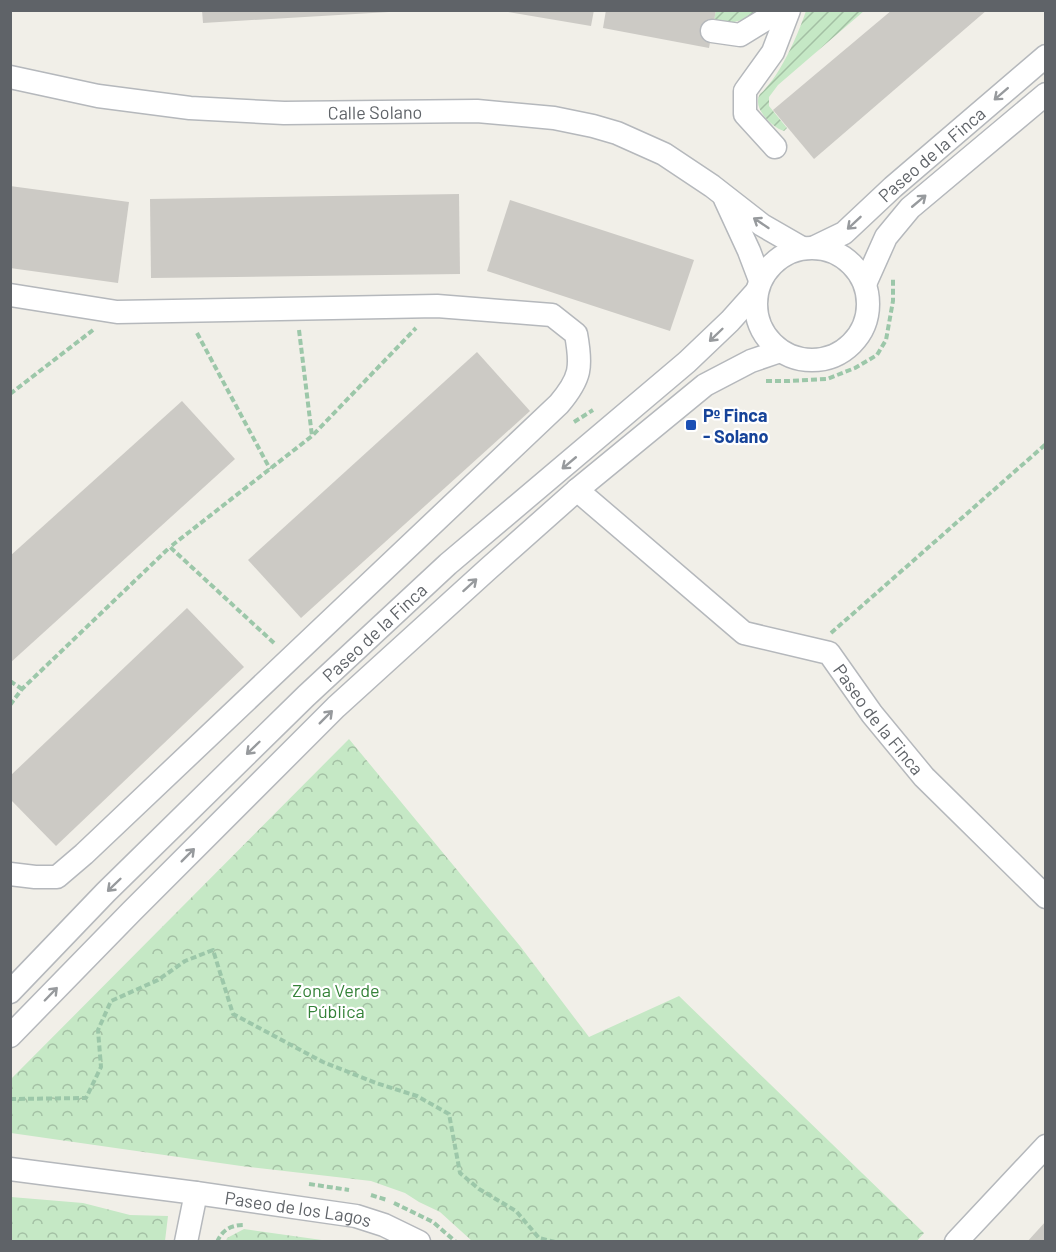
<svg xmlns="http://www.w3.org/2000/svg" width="1056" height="1252" font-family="Barlow,sans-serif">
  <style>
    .forest { fill: url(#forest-crowns) }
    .garden { fill: url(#garden-furrows) }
    .building { fill: #cccac5 }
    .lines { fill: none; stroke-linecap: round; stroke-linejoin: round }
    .minor-casing { stroke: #b5b8bc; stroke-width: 25 }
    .path { stroke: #9cc7a9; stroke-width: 4; stroke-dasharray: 6 3; stroke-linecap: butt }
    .minor { stroke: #fff; stroke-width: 22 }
    .oneway { stroke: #979a9d }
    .transit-dot { fill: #1a4fb4; stroke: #fff; stroke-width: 2 }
    .labels { text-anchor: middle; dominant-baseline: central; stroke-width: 4.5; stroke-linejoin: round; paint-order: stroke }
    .street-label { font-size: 18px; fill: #5f6368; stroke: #fff }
    .transit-label { font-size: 18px; font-weight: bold; fill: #164399; stroke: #fff; text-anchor: start }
    .park-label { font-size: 18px; fill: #348238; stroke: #fff }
  </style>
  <defs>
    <pattern id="forest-crowns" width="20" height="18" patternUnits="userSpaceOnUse" patternTransform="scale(1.5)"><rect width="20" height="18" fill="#c5e8c5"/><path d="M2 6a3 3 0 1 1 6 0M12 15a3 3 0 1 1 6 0" fill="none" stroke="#a3c0a4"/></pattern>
    <pattern id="garden-furrows" width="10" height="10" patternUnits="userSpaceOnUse" patternTransform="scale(1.5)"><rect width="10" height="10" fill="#c5e8c5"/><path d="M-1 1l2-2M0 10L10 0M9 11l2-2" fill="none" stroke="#a3c0a4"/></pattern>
  </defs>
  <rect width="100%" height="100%" fill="#f1efe8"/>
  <g class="forest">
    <path d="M349,739l171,207 69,91 90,-41 245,237 -8,9 -444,-1 -32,-29 -21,-10 -14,-9 -34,-12 -130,-15 -230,-33v-54z"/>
    <path d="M11,1197l72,6 47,12 38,1 -3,25h-154z"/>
    <path d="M244,1229l85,12h-103l1,-3z"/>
  </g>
  <g class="garden">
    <path d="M716,11h43c-18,10 -25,13 -46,12z"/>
    <path d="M806,11h58l-86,74 -9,12v9l18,22 -3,3c-11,-3 -31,-22 -25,-35 1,-3 4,-4 6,-7 5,-6 10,-12 14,-19 11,-18 20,-39 27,-59z"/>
  </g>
  <g class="building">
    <path d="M202,10h187v2l-186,11z"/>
    <path d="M508,10h86l-3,16 -83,-14z"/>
    <path d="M606,10h110l-7,38 -106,-20z"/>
    <path d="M892,10h95l-173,149 -41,-49z"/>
    <path d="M10,186l119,16 -11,81 -108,-15z"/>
    <path d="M459,194l1,80 -309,4 -1,-79z"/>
    <path d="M510,200l184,60 -24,71 -183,-60z"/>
    <path d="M477,352l53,59 -229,207 -53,-58z"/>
    <path d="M182,401l53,58 -225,204v-107z"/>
    <path d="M187,608l57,59 -188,179 -46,-47v-23z"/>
    <path d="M1046,1221v21h-19z"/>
  </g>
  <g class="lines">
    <defs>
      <g id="minor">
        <path d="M712,31l28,4 41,-25"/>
        <path id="s1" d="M10,77l88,19 92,12 94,5 193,-2 77,7 39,8 24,7 47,21 48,32 50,39 40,23"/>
        <path d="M775,147l-30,-33v-23l28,-39 16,-42"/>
        <path d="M725,199l24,52 11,29"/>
        <path id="s2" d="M815,247l29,-14 49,-46 153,-131"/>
        <circle cx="812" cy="304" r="56"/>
        <path d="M865,284l21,-47 24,-29 136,-114"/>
        <path d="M10,295l107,17 320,-6 115,9 24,19c6,33 5,44 -17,70l-475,450 -27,23h-22l-25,-3"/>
        <path id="s3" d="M577,490l167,143 85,20 43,61 52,63 122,120"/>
        <path id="s4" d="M10,992l96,-100 200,-196 142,-132 239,-202 43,-41 26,-29"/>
        <path d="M10,1036l122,-125 204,-204 152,-138 89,-79 128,-105 46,-24 29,-10"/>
        <path id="s5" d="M10,1169l186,24 160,23 28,9 35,17"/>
        <path d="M186,1242l10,-49"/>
        <path d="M956,1242l90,-96"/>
      </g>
    </defs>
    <use href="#minor" class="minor-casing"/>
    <g class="path">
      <path d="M299,330l13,106"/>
      <path d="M197,333l73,136"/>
      <path d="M766,381h23l38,-2 28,-11 22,-13 9,-15 7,-39v-23"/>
      <path d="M10,394l83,-64"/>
      <path d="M574,422l19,-12"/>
      <path d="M831,633l215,-189"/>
      <path d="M274,643l-104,-96 142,-111 104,-108"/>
      <path d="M10,681l12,8"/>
      <path d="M10,705l12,-16 148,-142"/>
      <path d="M10,1099l76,-1 15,-31 -3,-37 13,-29 47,-21 27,-19 28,-11 20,64 90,48 53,21 41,13 32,18 11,59 19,16 37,22 23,27 16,4"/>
      <path d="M309,1184l40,6"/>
      <path d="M371,1195l16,5"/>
      <path d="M394,1203l39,19 23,20"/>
      <path d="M217,1242c6,-13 14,-17 28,-17"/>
    </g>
    <use href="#minor" class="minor"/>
  </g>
  <defs><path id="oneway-shaft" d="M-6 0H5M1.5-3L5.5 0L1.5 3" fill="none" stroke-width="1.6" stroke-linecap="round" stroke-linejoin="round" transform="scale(1.5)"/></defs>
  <g class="oneway">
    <use href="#oneway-shaft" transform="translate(1001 94) rotate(139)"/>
    <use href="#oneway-shaft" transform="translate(919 201) rotate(-40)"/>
    <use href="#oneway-shaft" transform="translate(761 223) rotate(-146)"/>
    <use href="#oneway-shaft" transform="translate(854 223) rotate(137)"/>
    <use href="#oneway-shaft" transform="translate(716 335) rotate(136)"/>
    <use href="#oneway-shaft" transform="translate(569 463) rotate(140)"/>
    <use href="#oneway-shaft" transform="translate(470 585) rotate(-42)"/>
    <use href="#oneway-shaft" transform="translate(326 717) rotate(-45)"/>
    <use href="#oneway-shaft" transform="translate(253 748) rotate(136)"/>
    <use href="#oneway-shaft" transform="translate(188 855) rotate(-45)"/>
    <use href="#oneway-shaft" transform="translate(114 885) rotate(136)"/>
    <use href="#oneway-shaft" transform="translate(51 994) rotate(-46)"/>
  </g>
  <rect class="transit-dot" x="685" y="419" width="12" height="12" rx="3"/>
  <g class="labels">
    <g class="street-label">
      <text stroke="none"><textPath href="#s1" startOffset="368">Calle Solano</textPath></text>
      <text stroke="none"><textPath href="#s2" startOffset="150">Paseo de la Finca</textPath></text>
      <text stroke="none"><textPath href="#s4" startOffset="512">Paseo de la Finca</textPath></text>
      <text stroke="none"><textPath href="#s3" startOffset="390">Paseo de la Finca</textPath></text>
      <text stroke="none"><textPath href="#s5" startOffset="291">Paseo de los Lagos</textPath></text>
    </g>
    <g class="transit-label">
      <text x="703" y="415">Pº Finca<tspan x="703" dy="21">- Solano</tspan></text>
    </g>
    <g class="park-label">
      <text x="336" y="990">Zona Verde<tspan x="336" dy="21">Pública</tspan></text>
    </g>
  </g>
  <rect width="1056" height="1252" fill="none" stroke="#5f6368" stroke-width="24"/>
</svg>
